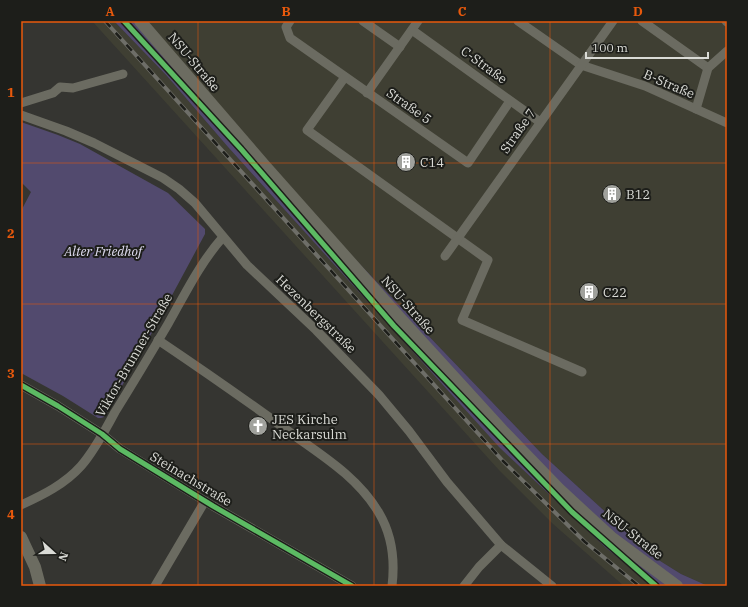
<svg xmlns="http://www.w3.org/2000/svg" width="748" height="607" font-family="'IBM Plex Serif',serif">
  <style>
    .built { fill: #3f3f33 }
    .green { fill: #524a6e }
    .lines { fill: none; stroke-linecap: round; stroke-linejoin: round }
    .street { stroke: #6b6b61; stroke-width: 9 }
    .secondary { stroke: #6c6c61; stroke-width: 12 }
    .rail-casing { stroke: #6e6e68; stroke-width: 4 }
    .rail { stroke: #1d1e1a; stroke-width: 2.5; stroke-dasharray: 8; stroke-linecap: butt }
    .cycleway-casing { stroke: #1d1e1a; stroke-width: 8 }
    .cycleway { stroke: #5cba63; stroke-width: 5 }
    .grid { fill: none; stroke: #e8590c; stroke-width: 1; stroke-opacity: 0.55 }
    .labels { text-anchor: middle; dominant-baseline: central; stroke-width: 4; stroke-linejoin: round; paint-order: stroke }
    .street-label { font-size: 13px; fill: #dadbd6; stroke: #1d1e1a }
    .poi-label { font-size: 13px; fill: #dadbd6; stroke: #1d1e1a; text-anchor: start }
    .park-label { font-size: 13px; font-style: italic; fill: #e0ddf1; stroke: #1d1e1a }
    .neatline { fill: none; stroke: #e8590c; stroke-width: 1.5 }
    .grid-label { font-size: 13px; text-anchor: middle; font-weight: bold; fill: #e8590c }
  </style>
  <rect width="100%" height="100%" fill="#353531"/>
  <g class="built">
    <path d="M92,21h22l53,55 61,71 271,299 107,102 47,38h-29l-71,-62 -55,-55z"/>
    <path d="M140,21h587v565h-19l-27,-12 -24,-15 -115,-105 -265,-276z"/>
  </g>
  <g class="green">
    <path d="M114,21h26l137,157 265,276 115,105 24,15 27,12h-55l-47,-38 -107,-101 -271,-300 -61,-71z"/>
    <path d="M21,122l37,13 22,9 88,49 37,36v5l-63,117 -38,66 -3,1h-3l-35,-22 -42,-23v-162l10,-19 -10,-10z"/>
  </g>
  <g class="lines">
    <g class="street">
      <path d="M290,21l-4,6 4,11 178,125 42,-62"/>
      <path d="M363,21l37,26"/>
      <path d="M518,21l63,44 64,21 82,37"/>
      <path d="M642,21l66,47"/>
      <path d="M726,21l1,1"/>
      <path d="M412,30l128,92"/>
      <path d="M345,77l-38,53 181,130 -26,60 120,52"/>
      <path d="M367,93l51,-72"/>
      <path d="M21,103l32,-10 7,-6 13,1 50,-14"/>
      <path d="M696,109l12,-41 19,-17"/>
      <path d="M21,115l45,16 28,12 69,35 16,11 16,14 52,62 69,65 63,65 30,36 38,51 54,63 51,41"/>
      <path d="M445,256l168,-235"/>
      <path d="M158,340c46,31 92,63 137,96 31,22 64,43 84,77 13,22 16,48 13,73"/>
      <path d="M21,385l37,21 44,28 18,15 93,57 139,80"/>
      <path d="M21,505c22,-10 44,-21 60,-39 14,-16 24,-36 34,-54 18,-29 36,-59 53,-88 17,-30 32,-61 55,-87"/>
      <path d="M155,586l50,-85"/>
      <path d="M464,586l15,-19 22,-22"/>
    </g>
    <g class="secondary">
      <path d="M140,21l125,145 135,152 104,114 55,57 52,48 66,49"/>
      <path d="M21,537l14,30 5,19"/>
    </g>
    <defs>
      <path id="rail" d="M105,21l398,440 82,81 54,44"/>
    </defs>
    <use href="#rail" class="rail-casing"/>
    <use href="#rail" class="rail"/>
    <defs>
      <g id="cycleway">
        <path d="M124,21l117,128 153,177 178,186 84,74"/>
        <path d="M21,385l37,21 44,28 18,15 93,57 139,80"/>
      </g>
    </defs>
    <use href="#cycleway" class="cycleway-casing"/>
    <use href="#cycleway" class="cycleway"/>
  </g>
  <path class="grid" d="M198,21v565M374,21v565M550,21v565M21,163h706M21,304h706M21,444h706"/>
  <defs>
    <symbol id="building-disc" viewBox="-11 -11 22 22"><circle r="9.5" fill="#a0a19c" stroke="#1d1e1a"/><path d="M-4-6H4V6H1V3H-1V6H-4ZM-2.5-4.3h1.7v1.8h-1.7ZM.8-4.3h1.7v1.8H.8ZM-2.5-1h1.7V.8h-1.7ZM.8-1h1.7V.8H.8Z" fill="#fff"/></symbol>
    <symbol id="church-disc" viewBox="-11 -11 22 22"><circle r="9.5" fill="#a0a19c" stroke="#1d1e1a"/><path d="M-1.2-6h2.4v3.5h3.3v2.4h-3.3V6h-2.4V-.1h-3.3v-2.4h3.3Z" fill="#fff"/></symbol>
  </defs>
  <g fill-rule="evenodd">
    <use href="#building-disc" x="395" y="151" width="22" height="22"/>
    <use href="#building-disc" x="601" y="183" width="22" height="22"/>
    <use href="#building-disc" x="578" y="281" width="22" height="22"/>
    <use href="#church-disc" x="247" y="415" width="22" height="22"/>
  </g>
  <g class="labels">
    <g class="street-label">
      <text transform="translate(194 62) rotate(50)">NSU-Straße</text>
      <text transform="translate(484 65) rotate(36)">C-Straße</text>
      <text transform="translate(669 84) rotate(23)">B-Straße</text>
      <text transform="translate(409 106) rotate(35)">Straße 5</text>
      <text transform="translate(518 131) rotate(-55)">Straße 7</text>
      <text transform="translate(408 305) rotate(48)">NSU-Straße</text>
      <text transform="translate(316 314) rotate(44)">Hezenbergstraße</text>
      <text transform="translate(134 355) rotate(-60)">Viktor-Brunner-Straße</text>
      <text transform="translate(191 479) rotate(31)">Steinachstraße</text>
      <text transform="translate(633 534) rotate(38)">NSU-Straße</text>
    </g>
    <g class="poi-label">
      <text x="420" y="162">C14</text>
      <text x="626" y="194">B12</text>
      <text x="603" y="292">C22</text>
      <text x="272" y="419">JES Kirche<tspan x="272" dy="15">Neckarsulm</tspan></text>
    </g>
    <g class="park-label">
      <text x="103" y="251">Alter Friedhof</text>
    </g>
  </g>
  <rect width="748" height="607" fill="none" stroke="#1d1e1a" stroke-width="44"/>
  <g transform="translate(54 553) rotate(111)" stroke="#1d1e1a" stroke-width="3" paint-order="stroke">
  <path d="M0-3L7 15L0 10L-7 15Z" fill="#dadbd6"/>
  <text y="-6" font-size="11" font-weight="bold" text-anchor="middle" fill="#dadbd6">N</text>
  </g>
  <path d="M586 52v6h122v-6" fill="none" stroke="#dadbd6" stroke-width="2"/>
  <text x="592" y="52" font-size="12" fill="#dadbd6" stroke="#1d1e1a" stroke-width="3" paint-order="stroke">100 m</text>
  <rect x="22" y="22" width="704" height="563" class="neatline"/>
  <g class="grid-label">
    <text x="110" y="16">A</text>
    <text x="286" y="16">B</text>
    <text x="462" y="16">C</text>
    <text x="638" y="16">D</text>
    <text x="11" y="97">1</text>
    <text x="11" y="238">2</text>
    <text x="11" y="378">3</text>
    <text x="11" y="519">4</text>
  </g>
</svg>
